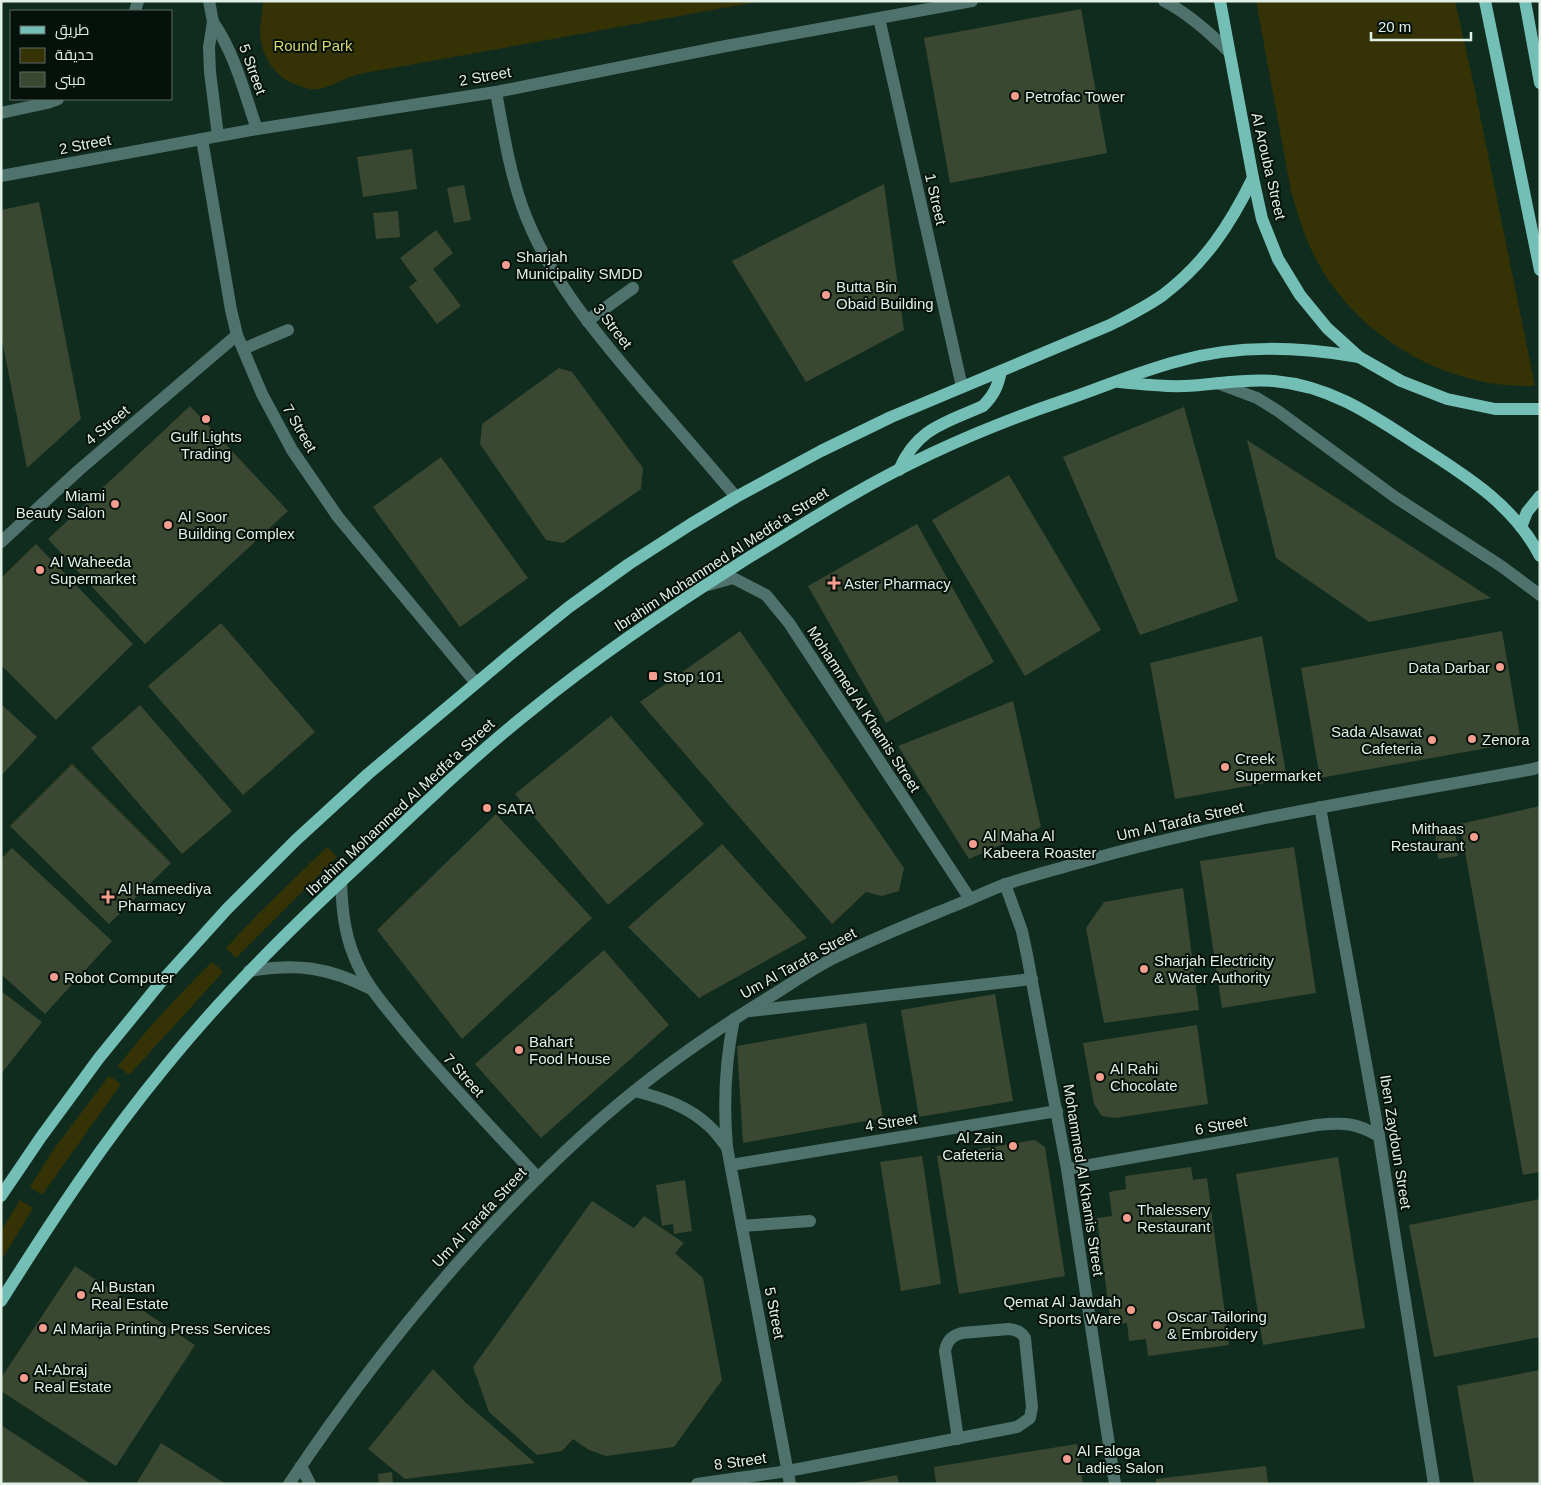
<svg xmlns="http://www.w3.org/2000/svg" width="1541" height="1485" font-family="Helvetica,Cairo,sans-serif">
  <style>
    .green { fill: #353306 }
    .building { fill: #3a4831 }
    .lines { fill: none; stroke-linecap: round; stroke-linejoin: round }
    .minor { stroke: #4f726d; stroke-width: 12 }
    .major { stroke: #74bfb5; stroke-width: 12 }
    .poi-dot { fill: #f59d8f; stroke: #06110b; stroke-width: 2 }
    .labels { text-anchor: middle; dominant-baseline: central; stroke-width: 4; stroke-linejoin: round; paint-order: stroke }
    .park-label { font-size: 15px; fill: #d8d574; stroke: #06110b }
    .street-label { font-size: 15px; fill: #e0f0e6; stroke: #06110b }
    .poi-label { font-size: 15px; fill: #e0f0e6; stroke: #06110b; text-anchor: start }
  </style>
  <rect width="100%" height="100%" fill="#102c1e"/>
  <g class="green">
    <path d="M263,1h499l-403,73c-15,4 -26,12 -40,15 -7,1 -15,-1 -22,-4 -23,-8 -36,-29 -37,-53 0,-10 3,-21 3,-31z"/>
    <path d="M1256,1h199l18,80 62,305c-20,0 -40,-1 -60,-6 -70,-17 -134,-65 -164,-131 -9,-19 -14,-38 -20,-58z"/>
    <path d="M327,847l10,10 -101,101 -10,-10 33,-35z"/>
    <path d="M212,962l11,10 -94,103 -11,-9c29,-37 60,-71 94,-104z"/>
    <path d="M109,1076l12,8 -79,111 -12,-8 24,-38z"/>
    <path d="M20,1200l13,8 -32,53v-30z"/>
  </g>
  <g class="building">
    <path d="M1081,9l26,144 -157,30 -26,-145z"/>
    <path d="M412,149l5,40 -54,8 -6,-40z"/>
    <path d="M884,184l20,146 -98,52 -74,-121z"/>
    <path d="M464,185l7,35 -17,3 -7,-35z"/>
    <path d="M39,202l42,217 -54,49 -26,-133v-125z"/>
    <path d="M398,211l2,26 -24,2 -3,-26z"/>
    <path d="M436,230l17,23 -20,16 28,37 -24,18 -28,-37 8,-6 -17,-23z"/>
    <path d="M559,368l13,4 71,96 -2,21 -78,54 -17,-3 -66,-96 2,-20z"/>
    <path d="M190,406l98,105 -143,133 -97,-105z"/>
    <path d="M1184,407l54,194 -98,34 -77,-178z"/>
    <path d="M1247,440l244,158 -122,24 -93,-64z"/>
    <path d="M441,457l87,121 -68,49 -87,-120z"/>
    <path d="M1009,475l92,155 -76,46 -93,-156z"/>
    <path d="M917,524l77,138 -108,61 -78,-137z"/>
    <path d="M36,544l97,100 -77,76 -55,-55v-87z"/>
    <path d="M221,623l94,109 -72,63 -95,-109z"/>
    <path d="M740,631l164,237 -5,23 -17,5 -16,-4 -34,32 -192,-222z"/>
    <path d="M1502,631l19,111 -201,36 -19,-110z"/>
    <path d="M1262,636l25,143 -112,20 -25,-136z"/>
    <path d="M1013,701l28,126 -72,32 -71,-113z"/>
    <path d="M1,704l36,33 -36,39z"/>
    <path d="M140,705l92,106 -50,43 -91,-106z"/>
    <path d="M611,716l93,108 -96,81 -93,-111z"/>
    <path d="M72,764l99,99 -62,61 -99,-98z"/>
    <path d="M1540,806v366l-17,3 -63,-351z"/>
    <path d="M496,814l96,104 -130,121 -85,-109z"/>
    <path d="M1455,829l3,27 -20,3 -3,-27z"/>
    <path d="M722,844l85,94 -108,60 -71,-71z"/>
    <path d="M1294,847l22,146 -94,15 -22,-147z"/>
    <path d="M12,848l100,93 -67,73 -44,-40v-115z"/>
    <path d="M1183,888l16,122 -95,13 -18,-95 18,-26z"/>
    <path d="M604,950l65,75 -128,113 -66,-74z"/>
    <path d="M1,991l41,31 -41,52z"/>
    <path d="M995,994l18,107 -94,16 -18,-107z"/>
    <path d="M866,1023l17,95 -140,25 -6,-97z"/>
    <path d="M1197,1025l11,79 -93,14 -13,-2 -8,-12 -11,-61z"/>
    <path d="M1035,1140l10,7 20,129 -106,18 -22,-138z"/>
    <path d="M922,1156l19,128 -40,7 -21,-129z"/>
    <path d="M1338,1157l27,171 -102,17 -27,-171z"/>
    <path d="M1191,1167l2,13 14,-2 22,167 -81,11 -2,-17 -17,2 -2,-18 -16,2 -14,-107 15,-2 -3,-24 17,-3 -1,-13z"/>
    <path d="M685,1180l7,51 -18,3 -1,-10 -11,2 -6,-41z"/>
    <path d="M1540,1199v138l-106,20 -25,-132z"/>
    <path d="M592,1201l42,27 10,-12 40,27 -9,10 28,25 19,102 -48,67 -68,9 -17,-6 -16,-11 -11,12 -25,4 -48,-43 -16,-45z"/>
    <path d="M75,1266l120,79 -79,121 -115,-75v-13z"/>
    <path d="M433,1369l33,34 69,60 -130,16 -37,-30z"/>
    <path d="M1540,1370v114h-66l-17,-98z"/>
    <path d="M1,1425l90,59h-90z"/>
    <path d="M161,1443l65,41h-90z"/>
    <path d="M1077,1444l6,40h-147l-2,-17z"/>
    <path d="M1266,1466l2,18h-112v-5z"/>
    <path d="M392,1472l1,12h-14l-1,-10z"/>
    <path d="M897,1475l2,9h-44v-1z"/>
  </g>
  <g class="lines">
    <g class="minor">
      <path d="M209,1l4,21 -4,25 1,25 8,64"/>
      <path d="M1164,1c25,13 45,31 65,51"/>
      <path d="M135,11l3,-10"/>
      <path d="M879,18l83,369"/>
      <path d="M213,22c22,32 31,70 44,107"/>
      <path d="M496,92c7,38 13,77 26,114 25,70 75,129 123,185 30,35 61,70 91,106"/>
      <path d="M1,113l46,-10 11,-4"/>
      <path d="M202,139l29,171 6,25 25,59 30,56 46,67 138,166"/>
      <path d="M1,176l256,-47 239,-37 230,-46 246,-45"/>
      <path d="M587,321l46,-33"/>
      <path d="M243,349l45,-19"/>
      <path d="M1217,383l40,15 21,13 117,86 106,69 39,29"/>
      <path d="M1,542l78,-72 158,-135"/>
      <path d="M708,585l25,-7 33,17 23,28 181,276"/>
      <path d="M1320,807l59,329 55,348"/>
      <path d="M341,881c1,26 3,51 13,75 11,29 32,51 51,75 42,51 88,98 133,147"/>
      <path d="M1005,884l17,47 5,24 40,214 48,315"/>
      <path d="M249,971c48,-8 79,-4 122,18"/>
      <path d="M750,1011l282,-32"/>
      <path d="M734,1019c-9,44 -11,83 -7,128l63,337"/>
      <path d="M635,1091c27,7 53,15 74,35 7,6 12,14 18,21"/>
      <path d="M731,1165l326,-54"/>
      <path d="M1067,1169l250,-44c27,-3 39,-2 62,11"/>
      <path d="M742,1226l68,-5"/>
      <path d="M301,1466l9,18"/>
      <path d="M289,1484c85,-127 181,-246 294,-349 59,-54 125,-101 193,-142 19,-12 38,-25 58,-35 38,-19 78,-35 117,-51 18,-7 36,-16 55,-23 24,-8 48,-14 72,-21 149,-43 303,-66 455,-94l7,-2"/>
      <path d="M697,1484l91,-13 229,-44 13,-9 2,-11 -7,-69c-4,-6 -8,-8 -16,-9l-47,4c-11,3 -15,8 -17,18l13,88"/>
    </g>
    <g class="major">
      <path d="M1220,1l33,177 9,41 16,40 22,36 27,33 32,29 42,24 46,18 48,10h45"/>
      <path d="M1485,1l55,269"/>
      <path d="M1525,1l15,82"/>
      <path d="M1119,382c22,2 43,5 65,4 30,-1 60,-8 90,-5 57,5 98,34 144,64 48,31 95,59 122,111"/>
      <path d="M899,470c18,-42 46,-47 84,-64 11,-11 15,-20 18,-35"/>
      <path d="M1521,527l6,-15 13,-16"/>
      <path d="M1,1196l40,-59 58,-79 62,-76 66,-73 69,-69 72,-66 144,-121 57,-46 60,-43 62,-40 45,-27 85,-46 70,-34 219,-92c18,-9 36,-18 53,-30 42,-32 67,-70 90,-117"/>
      <path d="M1,1301c51,-81 103,-160 164,-234 63,-78 136,-149 210,-217 50,-47 100,-95 154,-138 70,-57 144,-107 219,-154 35,-21 69,-43 104,-63 67,-39 139,-70 213,-95 38,-13 75,-29 114,-39 59,-17 120,-14 180,-4"/>
    </g>
  </g>
  <g class="poi-dot">
    <circle cx="1015" cy="96" r="5"/>
    <circle cx="506" cy="265" r="5"/>
    <circle cx="826" cy="295" r="5"/>
    <circle cx="206" cy="419" r="5"/>
    <circle cx="115" cy="504" r="5"/>
    <circle cx="168" cy="525" r="5"/>
    <circle cx="40" cy="570" r="5"/>
    <path d="M831.5 575.5h5v5h5v5h-5v5h-5v-5h-5v-5h5z"/>
    <circle cx="1500" cy="667" r="5"/>
    <rect x="648" y="671" width="10" height="10" rx="2.5"/>
    <circle cx="1472" cy="739" r="5"/>
    <circle cx="1432" cy="740" r="5"/>
    <circle cx="1225" cy="767" r="5"/>
    <circle cx="487" cy="808" r="5"/>
    <circle cx="1474" cy="837" r="5"/>
    <circle cx="973" cy="844" r="5"/>
    <path d="M105.5 889.5h5v5h5v5h-5v5h-5v-5h-5v-5h5z"/>
    <circle cx="1144" cy="969" r="5"/>
    <circle cx="54" cy="977" r="5"/>
    <circle cx="519" cy="1050" r="5"/>
    <circle cx="1100" cy="1077" r="5"/>
    <circle cx="1013" cy="1146" r="5"/>
    <circle cx="1127" cy="1218" r="5"/>
    <circle cx="81" cy="1295" r="5"/>
    <circle cx="1131" cy="1310" r="5"/>
    <circle cx="1157" cy="1325" r="5"/>
    <circle cx="43" cy="1328" r="5"/>
    <circle cx="24" cy="1378" r="5"/>
    <circle cx="1067" cy="1459" r="5"/>
  </g>
  <g class="labels">
    <g class="park-label">
      <text x="313" y="45">Round Park</text>
    </g>
    <g class="street-label">
      <text transform="translate(253 69) rotate(70)">5 Street</text>
      <text transform="translate(485 76) rotate(-10)">2 Street</text>
      <text transform="translate(85 144) rotate(-11)">2 Street</text>
      <text transform="translate(1269 166) rotate(77)">Al Arouba Street</text>
      <text transform="translate(936 199) rotate(77)">1 Street</text>
      <text transform="translate(613 326) rotate(52)">3 Street</text>
      <text transform="translate(107 425) rotate(-40)">4 Street</text>
      <text transform="translate(300 428) rotate(60)">7 Street</text>
      <text transform="translate(721 559) rotate(-33)">Ibrahim Mohammed Al Medfa'a Street</text>
      <text transform="translate(864 709) rotate(57)">Mohammed Al Khamis Street</text>
      <text transform="translate(400 807) rotate(-43)">Ibrahim Mohammed Al Medfa'a Street</text>
      <text transform="translate(1180 821) rotate(-13)">Um Al Tarafa Street</text>
      <text transform="translate(798 963) rotate(-29)">Um Al Tarafa Street</text>
      <text transform="translate(464 1075) rotate(48)">7 Street</text>
      <text transform="translate(891 1122) rotate(-9)">4 Street</text>
      <text transform="translate(1221 1125) rotate(-10)">6 Street</text>
      <text transform="translate(1396 1142) rotate(81)">Iben Zaydoun Street</text>
      <text transform="translate(1084 1180) rotate(81)">Mohammed Al Khamis Street</text>
      <text transform="translate(479 1217) rotate(-47)">Um Al Tarafa Street</text>
      <text transform="translate(775 1313) rotate(79)">5 Street</text>
      <text transform="translate(740 1461) rotate(-8)">8 Street</text>
    </g>
    <g class="poi-label">
      <text x="1025" y="96">Petrofac Tower</text>
      <text x="516" y="256">Sharjah<tspan x="516" dy="17">Municipality SMDD</tspan></text>
      <text x="836" y="286">Butta Bin<tspan x="836" dy="17">Obaid Building</tspan></text>
      <text x="206" y="436" text-anchor="middle">Gulf Lights<tspan x="206" dy="17">Trading</tspan></text>
      <text x="105" y="495" text-anchor="end">Miami<tspan x="105" dy="17">Beauty Salon</tspan></text>
      <text x="178" y="516">Al Soor<tspan x="178" dy="17">Building Complex</tspan></text>
      <text x="50" y="561">Al Waheeda<tspan x="50" dy="17">Supermarket</tspan></text>
      <text x="844" y="583">Aster Pharmacy</text>
      <text x="1490" y="667" text-anchor="end">Data Darbar</text>
      <text x="663" y="676">Stop 101</text>
      <text x="1422" y="731" text-anchor="end">Sada Alsawat<tspan x="1422" dy="17">Cafeteria</tspan></text>
      <text x="1482" y="739">Zenora</text>
      <text x="1235" y="758">Creek<tspan x="1235" dy="17">Supermarket</tspan></text>
      <text x="497" y="808">SATA</text>
      <text x="1464" y="828" text-anchor="end">Mithaas<tspan x="1464" dy="17">Restaurant</tspan></text>
      <text x="983" y="835">Al Maha Al<tspan x="983" dy="17">Kabeera Roaster</tspan></text>
      <text x="118" y="888">Al Hameediya<tspan x="118" dy="17">Pharmacy</tspan></text>
      <text x="1154" y="960">Sharjah Electricity<tspan x="1154" dy="17">&amp; Water Authority</tspan></text>
      <text x="64" y="977">Robot Computer</text>
      <text x="529" y="1041">Bahart<tspan x="529" dy="17">Food House</tspan></text>
      <text x="1110" y="1068">Al Rahi<tspan x="1110" dy="17">Chocolate</tspan></text>
      <text x="1003" y="1137" text-anchor="end">Al Zain<tspan x="1003" dy="17">Cafeteria</tspan></text>
      <text x="1137" y="1209">Thalessery<tspan x="1137" dy="17">Restaurant</tspan></text>
      <text x="91" y="1286">Al Bustan<tspan x="91" dy="17">Real Estate</tspan></text>
      <text x="1121" y="1301" text-anchor="end">Qemat Al Jawdah<tspan x="1121" dy="17">Sports Ware</tspan></text>
      <text x="1167" y="1316">Oscar Tailoring<tspan x="1167" dy="17">&amp; Embroidery</tspan></text>
      <text x="53" y="1328">Al Marija Printing Press Services</text>
      <text x="34" y="1369">Al-Abraj<tspan x="34" dy="17">Real Estate</tspan></text>
      <text x="1077" y="1450">Al Faloga<tspan x="1077" dy="17">Ladies Salon</tspan></text>
    </g>
  </g>
  <rect width="1541" height="1485" fill="none" stroke="#e0f0e6" stroke-width="5"/>
  <rect x="10" y="10" width="162" height="90" fill="#06110b" stroke="#5d6a63"/>
  <rect x="20" y="26" width="25" height="8" fill="#74bfb5" stroke="#5d6a63"/>
  <text x="55" y="35" font-size="15" fill="#e0f0e6">طريق</text>
  <rect x="20" y="48" width="25" height="15" fill="#353306" stroke="#5d6a63"/>
  <text x="55" y="60" font-size="15" fill="#e0f0e6">حديقة</text>
  <rect x="20" y="72" width="25" height="15" fill="#3a4831" stroke="#5d6a63"/>
  <text x="55" y="85" font-size="15" fill="#e0f0e6">مبنى</text>
  <path d="M1371 32v8h100v-8" fill="none" stroke="#e0f0e6" stroke-width="2.5"/>
  <text x="1378" y="32" font-size="15" fill="#e0f0e6" stroke="#06110b" stroke-width="4" paint-order="stroke">20 m</text>
</svg>
